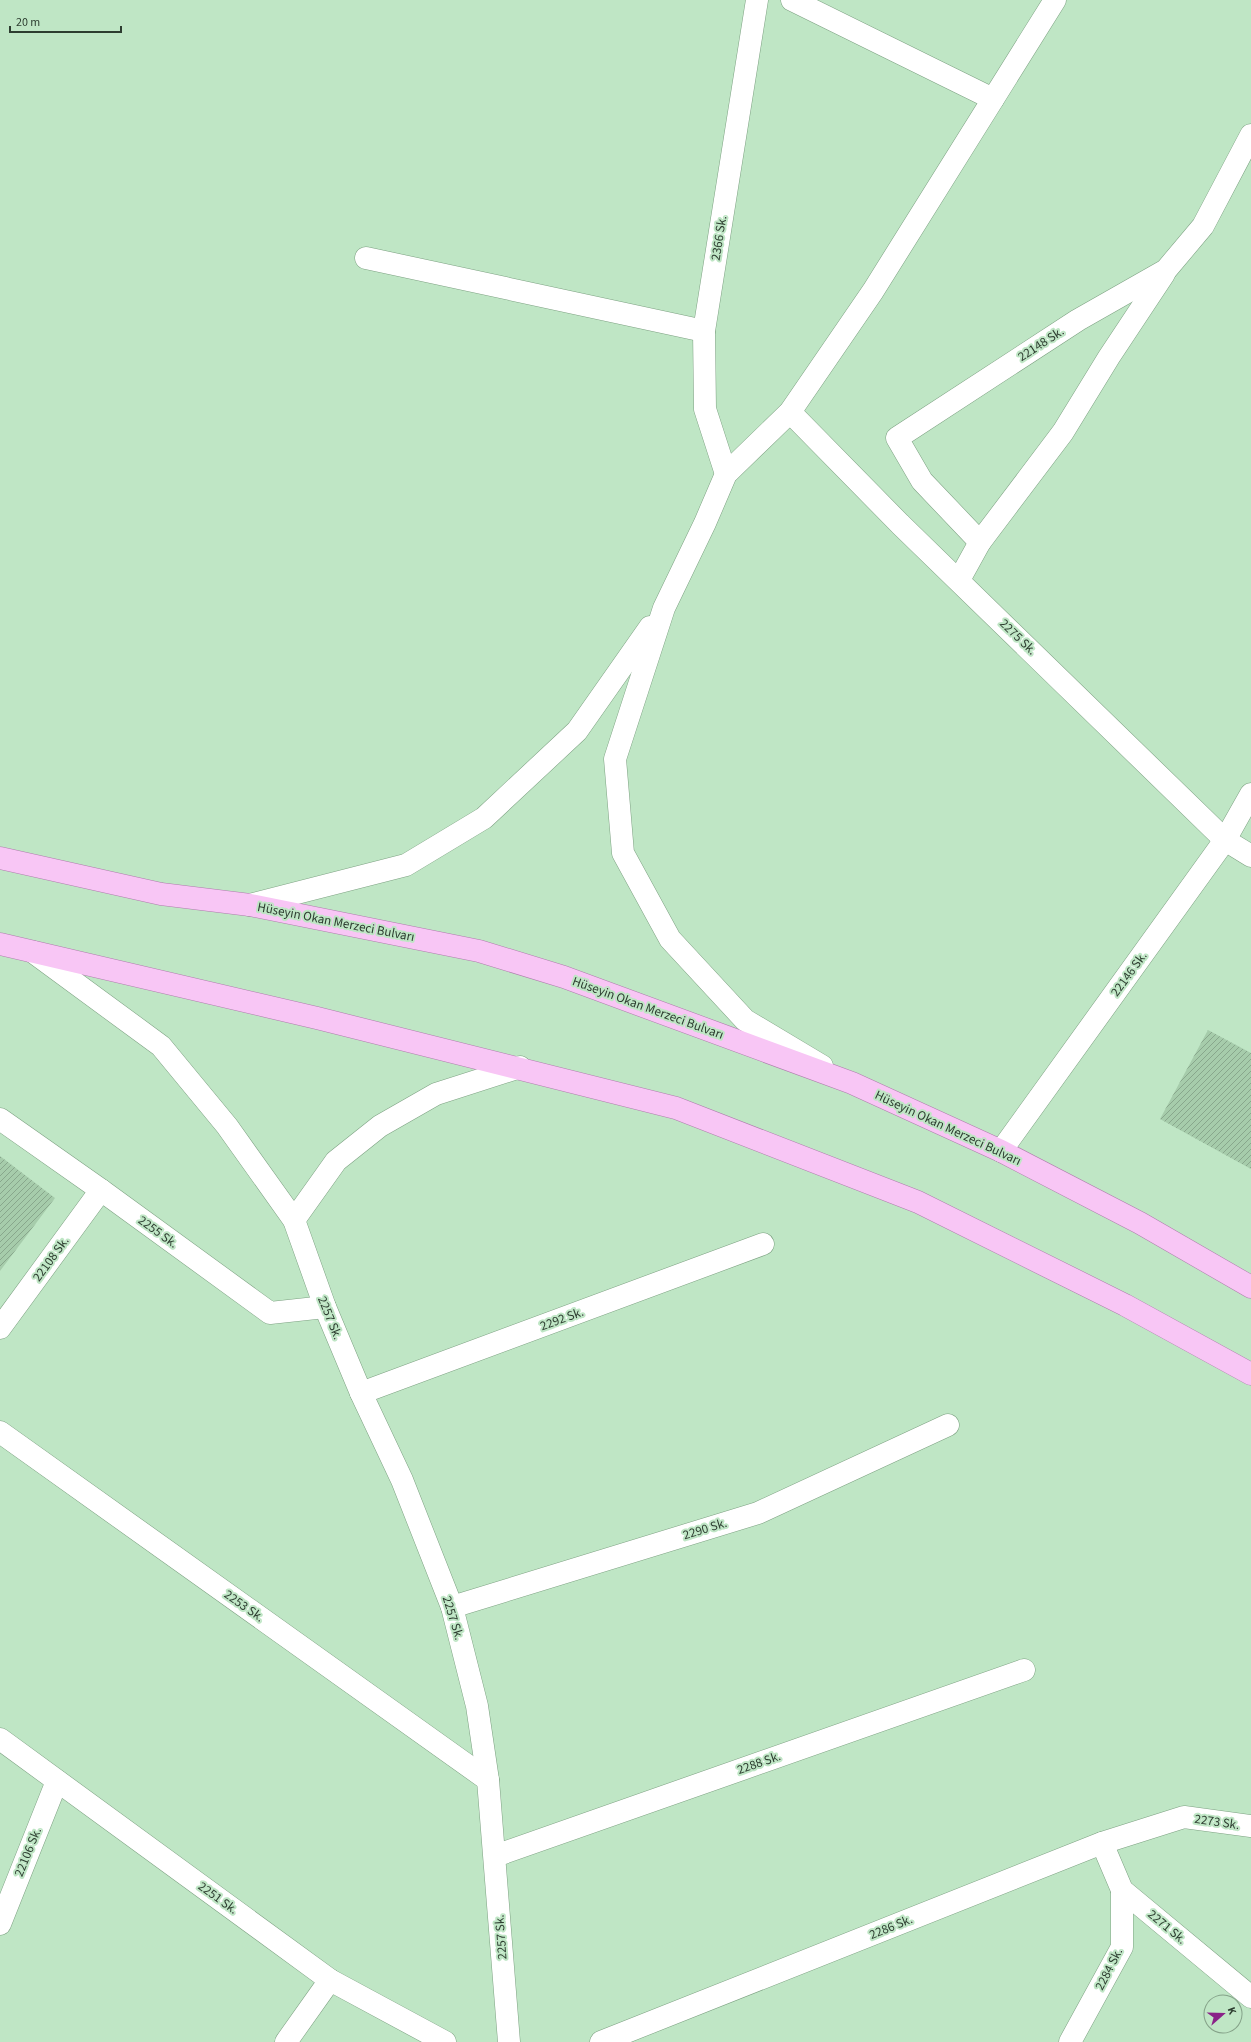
<svg xmlns="http://www.w3.org/2000/svg" width="1251" height="2042" font-family="'Source Sans 3',sans-serif">
  <style>
    .building { fill: url(#building-hatch) }
    .lines { fill: none; stroke-linecap: round; stroke-linejoin: round }
    .street-casing { stroke: #7da182; stroke-width: 23 }
    .primary-casing { stroke: #ae7dac; stroke-width: 23 }
    .street { stroke: #fff; stroke-width: 22 }
    .primary { stroke: #f8c6f5; stroke-width: 22 }
    .labels { text-anchor: middle; dominant-baseline: central; stroke-width: 4; stroke-linejoin: round; paint-order: stroke }
    .street-label { font-size: 13px; fill: #2d3d30; stroke: #bfe6c5 }
  </style>
  <defs>
    <pattern id="building-hatch" width="6" height="6" patternUnits="userSpaceOnUse"><rect width="6" height="6" fill="#a6ccab"/><path d="M-1 1l2-2M0 6l6-6M5 7l2-2" fill="none" stroke="#88a78c"/></pattern>
  </defs>
  <rect width="100%" height="100%" fill="#bfe6c5"/>
  <g class="building">
    <path d="M1208,1030l43,23v116l-91,-50z"/>
    <path d="M0,1156l55,42 -55,73z"/>
  </g>
  <g class="lines">
    <defs>
      <g id="street">
        <path d="M792,0l201,99"/>
        <path d="M366,258l338,73"/>
        <path d="M790,412l110,112 325,316 26,16"/>
        <path d="M726,474l-21,-65 -1,-78 53,-331"/>
        <path d="M980,542l-58,-61 -25,-43 181,-118 88,-50 37,-44 48,-91"/>
        <path d="M959,580l21,-38 83,-110 46,-75 55,-83"/>
        <path d="M250,905l156,-40 78,-47 93,-87 73,-104"/>
        <path d="M33,952l128,94 66,80 67,94 31,87 36,86 41,87 50,127 25,99 11,74 21,262"/>
        <path d="M822,1066l-77,-46 -75,-81 -47,-86 -8,-94 49,-151 41,-85 21,-49 64,-62 83,-121 182,-291"/>
        <path d="M0,1119l101,71 169,123 55,-6"/>
        <path d="M1001,1151l224,-311 26,-46"/>
        <path d="M294,1220l42,-59 44,-35 56,-32 84,-27"/>
        <path d="M0,1328l101,-138"/>
        <path d="M361,1393l402,-149"/>
        <path d="M0,1432l488,348"/>
        <path d="M452,1607l306,-94 190,-88"/>
        <path d="M0,1739l330,241 115,62"/>
        <path d="M1102,1843l20,47 129,107"/>
        <path d="M495,1856l529,-186"/>
        <path d="M0,1924l57,-143"/>
        <path d="M286,2042l44,-62"/>
        <path d="M601,2042l501,-199 82,-26 67,9"/>
        <path d="M1070,2042l52,-95v-57"/>
      </g>
      <g id="primary">
        <path d="M0,858l161,36 89,11 229,46 85,26 288,106 149,68 139,72 111,64"/>
        <path d="M0,944l317,74 359,90 242,94 207,103 126,69"/>
      </g>
    </defs>
    <use href="#street" class="street-casing"/>
    <use href="#primary" class="primary-casing"/>
    <use href="#street" class="street"/>
    <use href="#primary" class="primary"/>
  </g>
  <g class="labels">
    <g class="street-label">
      <text transform="translate(719 238) rotate(-81)">2366 Sk.</text>
      <text transform="translate(1041 344) rotate(-33)">22148 Sk.</text>
      <text transform="translate(1018 637) rotate(44)">2275 Sk.</text>
      <text transform="translate(336 922) rotate(11)">Hüseyin Okan Merzeci Bulvarı</text>
      <text transform="translate(1129 974) rotate(-54)">22146 Sk.</text>
      <text transform="translate(648 1008) rotate(20)">Hüseyin Okan Merzeci Bulvarı</text>
      <text transform="translate(948 1128) rotate(25)">Hüseyin Okan Merzeci Bulvarı</text>
      <text transform="translate(158 1232) rotate(36)">2255 Sk.</text>
      <text transform="translate(51 1259) rotate(-54)">22108 Sk.</text>
      <text transform="translate(330 1318) rotate(68)">2257 Sk.</text>
      <text transform="translate(562 1319) rotate(-20)">2292 Sk.</text>
      <text transform="translate(705 1529) rotate(-17)">2290 Sk.</text>
      <text transform="translate(244 1606) rotate(35)">2253 Sk.</text>
      <text transform="translate(453 1618) rotate(73)">2257 Sk.</text>
      <text transform="translate(759 1763) rotate(-19)">2288 Sk.</text>
      <text transform="translate(1217 1822) rotate(8)">2273 Sk.</text>
      <text transform="translate(28 1852) rotate(-68)">22106 Sk.</text>
      <text transform="translate(218 1898) rotate(36)">2251 Sk.</text>
      <text transform="translate(891 1927) rotate(-22)">2286 Sk.</text>
      <text transform="translate(1167 1927) rotate(40)">2271 Sk.</text>
      <text transform="translate(501 1937) rotate(-94)">2257 Sk.</text>
      <text transform="translate(1109 1969) rotate(-63)">2284 Sk.</text>
    </g>
  </g>
  <g transform="translate(1223 2014) rotate(70)"><circle r="19" fill="#bfe6c5" stroke="#85a289"/>
  <path d="M0-3L7 15L0 10L-7 15Z" fill="#8a2288"/>
  <text y="-6" font-size="11" font-weight="bold" text-anchor="middle" fill="#2d3d30">K</text>
  </g>
  <path d="M10 26v6h111v-6" fill="none" stroke="#2d3d30" stroke-width="2"/>
  <text x="16" y="26" font-size="12" fill="#2d3d30" stroke="#bfe6c5" stroke-width="3" paint-order="stroke">20 m</text>
</svg>
